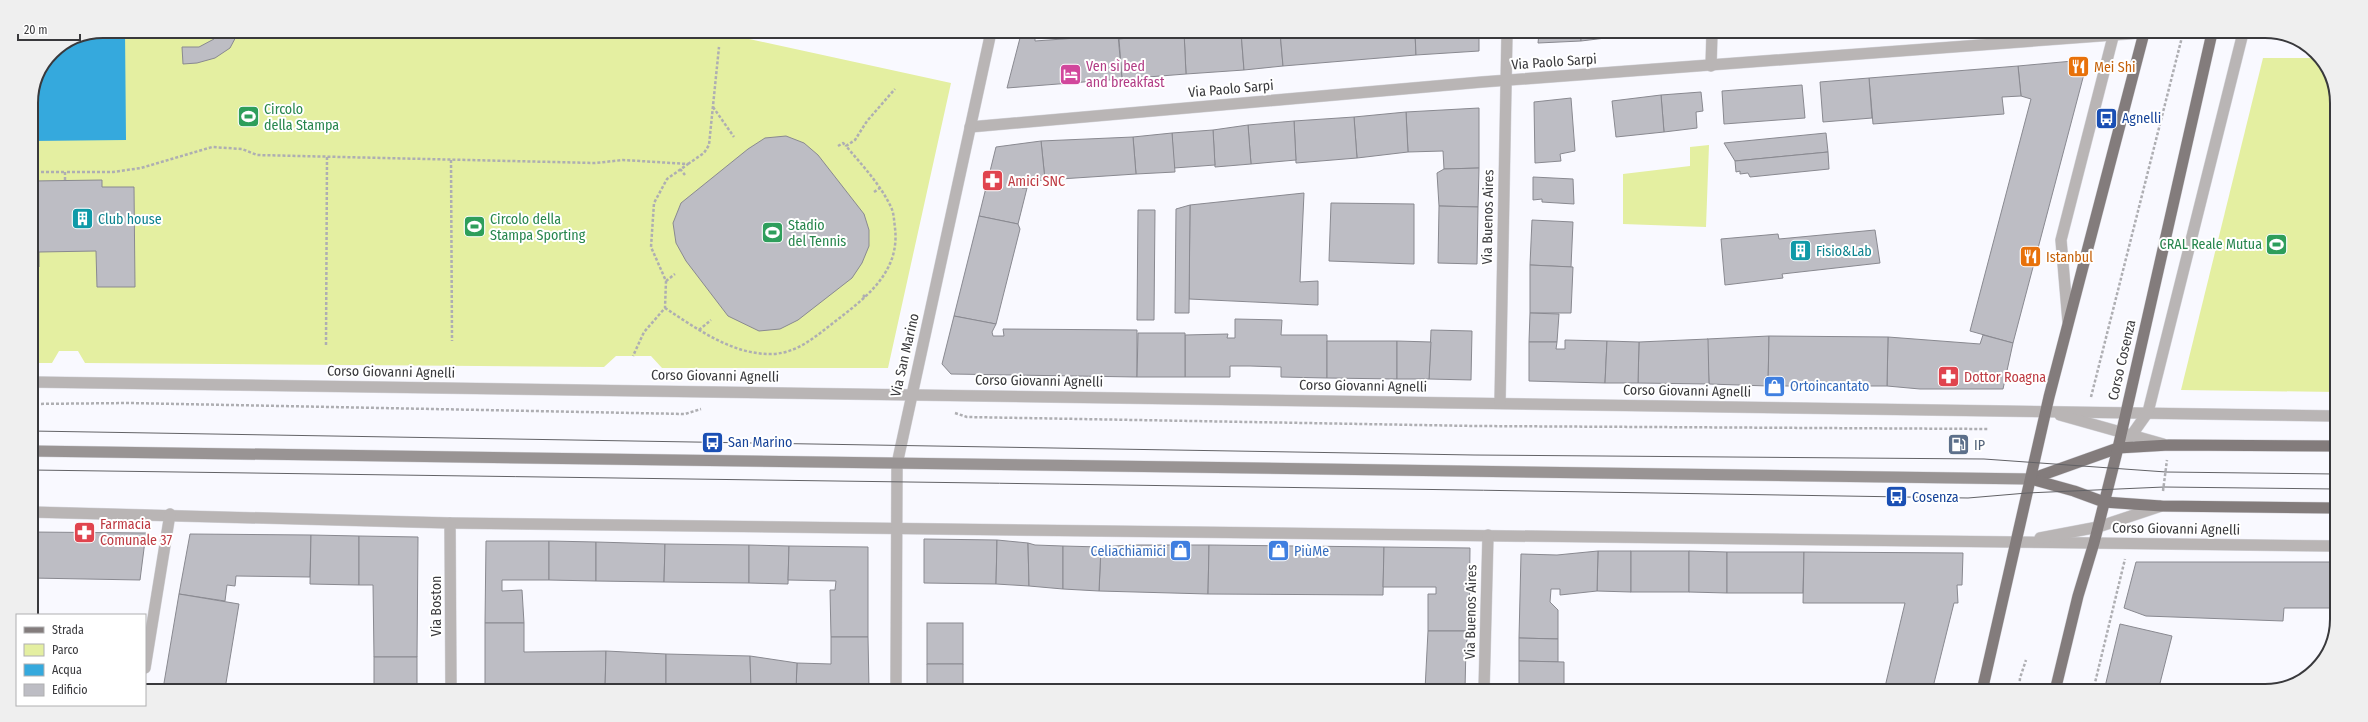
<svg xmlns="http://www.w3.org/2000/svg" width="2368" height="722" font-family="'Fira Sans Condensed',sans-serif">
  <style>
    .green { fill: #e4efa1 }
    .water { fill: #35a9dd }
    .building { fill: #bdbdc4; stroke: #898990 }
    .lines { fill: none; stroke-linecap: round; stroke-linejoin: round }
    .minor-casing { stroke: #d6d6dc; stroke-width: 12 }
    .secondary-casing { stroke: #d6d6dc; stroke-width: 12 }
    .primary-casing { stroke: #d6d6dc; stroke-width: 12 }
    .path { stroke: #aeaeb2; stroke-width: 2.5; stroke-dasharray: 3 2; stroke-linecap: butt }
    .minor { stroke: #b9b5b5; stroke-width: 11 }
    .secondary { stroke: #999494; stroke-width: 11 }
    .primary { stroke: #837c7c; stroke-width: 11 }
    .tram { stroke: #626266; stroke-width: 1 }
    .labels { text-anchor: middle; dominant-baseline: central; stroke-width: 4; stroke-linejoin: round; paint-order: stroke }
    .street-label { font-size: 14px; fill: #39393c; stroke: #fff }
    .hotel-label { font-size: 14px; fill: #b23c85; stroke: #fff; text-anchor: start }
    .food-label { font-size: 14px; fill: #c56008; stroke: #fff; text-anchor: start }
    .leisure-label { font-size: 14px; fill: #27864d; stroke: #fff; text-anchor: start }
    .transit-label { font-size: 14px; fill: #164399; stroke: #fff; text-anchor: start }
    .health-label { font-size: 14px; fill: #be3a42; stroke: #fff; text-anchor: start }
    .culture-label { font-size: 14px; fill: #0d838f; stroke: #fff; text-anchor: start }
    .shop-label { font-size: 14px; fill: #366cbe; stroke: #fff; text-anchor: start }
    .service-label { font-size: 14px; fill: #4e5e75; stroke: #fff; text-anchor: start }
    .rim { fill: none; stroke: #39393c; stroke-width: 2 }
  </style>
  <rect width="100%" height="100%" fill="#f9f9ff"/>
  <g class="green">
    <path d="M103,31l614,1 234,51 -63,285h-226l-11,-12h-35l-12,11 -519,-4 -7,-12h-19l-7,12h-21v-261l6,-27 15,-23 23,-16z"/>
    <path d="M2263,58h58l16,40 -1,294 -155,-2z"/>
    <path d="M1709,145l-3,82 -83,-3v-50l67,-8v-19z"/>
  </g>
  <path class="water" d="M103,31h22l1,109 -95,1c0,-41 0,-87 45,-105 8,-3 18,-3 27,-5z"/>
  <g class="building">
    <path d="M222,31h17l-9,17 -15,10 -18,5 -14,1 -1,-17h17l15,-8z"/>
    <path d="M1184,32h57l3,38 -58,4z"/>
    <path d="M1184,32l2,42 -64,5 -3,-40z"/>
    <path d="M1241,32h39l3,34 -39,4z"/>
    <path d="M1280,32l135,1 1,22 -133,11z"/>
    <path d="M1415,33h64v18l-63,4z"/>
    <path d="M1539,33h42v8l-43,2z"/>
    <path d="M1581,33h41v3l-41,5z"/>
    <path d="M1622,33h35l-35,3z"/>
    <path d="M1035,35v6l83,-6 4,44 -115,9 13,-50z"/>
    <path d="M2073,61l11,13 -71,269 -43,-12 61,-232 -10,-3 -3,-30z"/>
    <path d="M2018,66l3,30 -19,1 2,17 -131,10 -4,-46z"/>
    <path d="M1869,78l3,40 -49,4 -3,-40z"/>
    <path d="M1802,85l3,33 -81,6 -2,-33z"/>
    <path d="M1701,92l2,19 -7,1 1,16 -33,4 -3,-37z"/>
    <path d="M1661,95l3,37 -48,5 -4,-36z"/>
    <path d="M1571,98l4,53 -15,3 1,7 -26,2 -1,-61z"/>
    <path d="M1479,108v60l-35,1 -1,-18 -35,1 -2,-40z"/>
    <path d="M1406,112l2,40 -51,6 -3,-41z"/>
    <path d="M1354,117l3,41 -61,5 -2,-42z"/>
    <path d="M1294,121l2,39 -45,4 -3,-39z"/>
    <path d="M1248,125l3,39 -36,3 -2,-37z"/>
    <path d="M1213,130l2,35 -41,3 -2,-35z"/>
    <path d="M1172,133l3,39 -39,2 -3,-37z"/>
    <path d="M1826,133l2,19 -93,9 -11,-18z"/>
    <path d="M786,136l18,7 14,12 46,59 5,16v16l-7,17 -10,15 -54,42 -18,9 -21,2 -31,-15 -42,-55 -10,-18 -3,-20 8,-20 67,-54 17,-11z"/>
    <path d="M1133,137l3,37 -91,6 -4,-39z"/>
    <path d="M1041,141l4,39 -21,2 -2,6h5l-9,36 -39,-8 17,-69z"/>
    <path d="M1828,152l1,17 -79,8 -2,-4 -8,1v-3l-4,1 -1,-11z"/>
    <path d="M1479,168l-1,39 -39,-1 -2,-33 7,-4z"/>
    <path d="M1533,177l40,2 1,25 -32,-2v-3l-9,1z"/>
    <path d="M102,180v7h32l1,100h-38l-1,-36 -57,1v15h-8v-80h2v-6z"/>
    <path d="M1304,193l-4,89 18,-1v24l-129,-6 1,-94z"/>
    <path d="M1331,203l83,1v60l-85,-3z"/>
    <path d="M1190,205l-1,108h-14l1,-104z"/>
    <path d="M1439,206l39,1 -1,57 -39,-1z"/>
    <path d="M1138,210h17l-1,110h-17z"/>
    <path d="M979,216l39,8 2,5 -24,95 -42,-8z"/>
    <path d="M1532,220l41,2 -2,45 -41,-2z"/>
    <path d="M1875,230l5,33 -98,11 1,4 -58,7 -4,-46 57,-5 1,5z"/>
    <path d="M1530,265l43,2 -2,46h-41z"/>
    <path d="M1530,313l29,1 -2,28h-28z"/>
    <path d="M954,316l42,8 -4,8 1,4h11l-1,-7 134,1v47l-186,-3 -9,-10z"/>
    <path d="M1235,319l47,1 -1,15h46v43l-46,-1v-10l-31,-1h-20v11h-45v-42l43,-1 -1,4h8z"/>
    <path d="M1431,330l41,1 -1,49 -42,-1z"/>
    <path d="M1138,333h47v44h-48z"/>
    <path d="M1983,335l30,8 -10,46h-83l-33,-3 1,-49 92,7z"/>
    <path d="M1769,336l-1,50 -59,-2 -2,-45z"/>
    <path d="M1769,336l119,1 -1,49h-119z"/>
    <path d="M1708,339l1,45 -71,-1 1,-41z"/>
    <path d="M1565,340l42,1 -2,42 -76,-2v-39h28l-1,7h9z"/>
    <path d="M1327,341h70v38l-70,-1z"/>
    <path d="M1397,341l34,1 -2,37h-32z"/>
    <path d="M1607,341l32,1 -1,41h-33z"/>
    <path d="M31,532l115,1 -6,47 -109,-2z"/>
    <path d="M190,534l121,1 -1,42 -74,-1 -1,10 -8,-1 -2,16 -46,-7z"/>
    <path d="M311,535l48,1v49l-49,-1z"/>
    <path d="M359,536l59,1 -1,120h-43l-1,-72h-14z"/>
    <path d="M924,539l73,1 -1,44 -72,-1z"/>
    <path d="M997,540l31,3 1,43 -33,-2z"/>
    <path d="M486,541h63v39h-47v11l20,-1 2,33h-39z"/>
    <path d="M549,541l47,1v39l-47,-1z"/>
    <path d="M596,542l69,2 -1,38 -68,-1z"/>
    <path d="M1028,543l7,2 28,1v43l-34,-3z"/>
    <path d="M665,544l84,1v38l-85,-1z"/>
    <path d="M749,545l40,1 -1,38 -39,-1z"/>
    <path d="M1129,545h80l-1,49 -109,-3 2,-44z"/>
    <path d="M1209,545l175,2 -1,48 -175,-1z"/>
    <path d="M789,546l79,1v90h-37l-1,-47h5l1,-9 -48,-1z"/>
    <path d="M1063,546l38,1 -2,44 -36,-2z"/>
    <path d="M1384,547l86,1 -1,83h-41v-37h8v-7h-53z"/>
    <path d="M1598,551h33v41l-34,-1z"/>
    <path d="M1598,551l-1,40 -37,4v-6h-9l-1,13 8,8v29l-39,-1 2,-84 36,1z"/>
    <rect x="1631" y="551" width="58" height="41"/>
    <path d="M1689,551l38,1v41l-38,-1z"/>
    <path d="M1727,552h77l-1,41h-76z"/>
    <path d="M1804,552l159,1 -1,32h-5l1,18h-4l-22,88h-48l21,-88h-102z"/>
    <path d="M2136,562h199v46h-51l-1,13 -137,-5 -22,-8z"/>
    <path d="M179,594l60,10 -14,85h-62z"/>
    <path d="M485,623h39v29l82,-1 -1,38h-120z"/>
    <rect x="927" y="623" width="36" height="41"/>
    <path d="M2120,624l52,12 -14,55h-54z"/>
    <path d="M1428,631h41l-3,14 -1,45h-40z"/>
    <path d="M831,637h37l1,52h-73l1,-26 34,1z"/>
    <path d="M1519,638l39,1v23l-39,-1z"/>
    <path d="M606,651l60,3v35h-61z"/>
    <path d="M666,654l84,2 1,33h-85z"/>
    <path d="M750,656l47,7 -1,26h-45z"/>
    <rect x="374" y="657" width="43" height="32"/>
    <path d="M1519,661l45,1v28h-45z"/>
    <path d="M927,664h36v26l-36,-1z"/>
  </g>
  <g class="lines">
    <defs>
      <g id="minor">
        <path d="M1711,66l1,-33"/>
        <path d="M970,127l512,-45 658,-49"/>
        <path d="M2068,322l-7,-82 53,-207"/>
        <path d="M31,382l2304,34"/>
        <path d="M1500,402l7,-369"/>
        <path d="M2060,415l103,29"/>
        <path d="M2118,448l13,-12 17,-24 95,-379"/>
        <path d="M31,512l419,11 1885,23"/>
        <path d="M450,523l1,166"/>
        <path d="M2040,538l58,-11 63,-21"/>
        <path d="M145,668l25,-154"/>
        <path d="M896,689l1,-225 94,-432"/>
        <path d="M1484,690l4,-155"/>
      </g>
      <path id="secondary" d="M31,451l2000,28"/>
      <g id="primary">
        <path d="M2031,479l87,-31 51,-3 166,1"/>
        <path d="M2031,479l43,12 30,11 57,4 174,2"/>
        <path d="M1982,691l67,-294 95,-364"/>
        <path d="M2055,691l23,-95 16,-53 24,-95 94,-415"/>
      </g>
    </defs>
    <use href="#minor" class="minor-casing"/>
    <use href="#secondary" class="secondary-casing"/>
    <use href="#primary" class="primary-casing"/>
    <g class="path">
      <path d="M713,107l21,30"/>
      <path d="M838,146l5,-3 3,3"/>
      <path d="M451,160l1,181"/>
      <path d="M688,164l16,-11 5,-8 10,-98"/>
      <path d="M680,169l5,6"/>
      <path d="M31,172h34"/>
      <path d="M65,180v-8h48l28,-4 71,-21 30,2 15,6 338,8 28,-3 65,4 -21,15 -13,24 -3,44 15,34 -1,27 -21,24 -11,24"/>
      <path d="M874,192l6,-4"/>
      <path d="M666,281l9,-7"/>
      <path d="M863,295l3,3"/>
      <path d="M665,308c31,20 67,47 107,46 27,-1 45,-19 65,-34 31,-24 63,-49 58,-92 -1,-7 -1,-15 -4,-21 -11,-23 -29,-42 -45,-61l9,-6 12,-19 28,-32"/>
      <path d="M699,330l12,-10"/>
      <path d="M326,345l1,-188"/>
      <path d="M2091,397l92,-364"/>
      <path d="M31,404l98,-1 556,11 16,-5"/>
      <path d="M955,413l12,4 508,9 514,3"/>
      <path d="M2163,491l4,-31"/>
      <path d="M2019,691l1,-13 6,-18"/>
      <path d="M2093,691l32,-132"/>
    </g>
    <use href="#minor" class="minor"/>
    <use href="#secondary" class="secondary"/>
    <use href="#primary" class="primary"/>
    <g class="tram">
      <path d="M31,431l1443,24 510,4 182,13 169,2"/>
      <path d="M31,470c646,9 1291,17 1937,28l59,-5 137,-6 171,2"/>
    </g>
  </g>
  <defs>
    <symbol id="restaurant-square" viewBox="-11 -11 22 22"><rect x="-9" y="-9" width="18" height="18" rx="4" fill="#e8710a" stroke="#fff"/><path d="M-5-6h1v4h1v-4h1v4h1v-4h1v5L-1.5 .5V6h-2V.5L-5-1ZM5-6V6H3V1.5H1.5Q1.5-4 5-6Z" fill="#fff"/></symbol>
    <symbol id="hotel-square" viewBox="-11 -11 22 22"><rect x="-9" y="-9" width="18" height="18" rx="4" fill="#d1479c" stroke="#fff"/><path d="M-6-4.5h1.5V1H6V5H4.5V3h-9V5H-6ZM-4 0a1.8 1.8 0 1 1 3.6 0ZM.5 0V-2.5h3Q6-2.5 6 0Z" fill="#fff"/></symbol>
    <symbol id="stadium-square" viewBox="-11 -11 22 22"><rect x="-9" y="-9" width="18" height="18" rx="4" fill="#2e9e5b" stroke="#fff"/><path d="M0-5a6.5 5 0 1 0 0 10a6.5 5 0 1 0 0-10ZM-3.5-1.8h7v3.6h-7Z" fill="#fff"/></symbol>
    <symbol id="bus-square" viewBox="-11 -11 22 22"><rect x="-9" y="-9" width="18" height="18" rx="4" fill="#1a4fb4" stroke="#fff"/><path d="M-5-6H5V4H4V6H2V4H-2V6H-4V4H-5ZM-3.5-4V0h7V-4ZM-3.5 1.2v1.5H-2V1.2ZM2 1.2v1.5H3.5V1.2Z" fill="#fff"/></symbol>
    <symbol id="pharmacy-square" viewBox="-11 -11 22 22"><rect x="-9" y="-9" width="18" height="18" rx="4" fill="#e0444e" stroke="#fff"/><path d="M-2-6h4v4h4v4h-4v4h-4v-4h-4v-4h4Z" fill="#fff"/></symbol>
    <symbol id="building-square" viewBox="-11 -11 22 22"><rect x="-9" y="-9" width="18" height="18" rx="4" fill="#0f9aa8" stroke="#fff"/><path d="M-4-6H4V6H1V3H-1V6H-4ZM-2.5-4.3h1.7v1.8h-1.7ZM.8-4.3h1.7v1.8H.8ZM-2.5-1h1.7V.8h-1.7ZM.8-1h1.7V.8H.8Z" fill="#fff"/></symbol>
    <symbol id="shop-square" viewBox="-11 -11 22 22"><rect x="-9" y="-9" width="18" height="18" rx="4" fill="#3f7fe0" stroke="#fff"/><path d="M-5-2.5h2.3a2.7 3.5 0 0 1 5.4 0H5L5.5 6h-11ZM-1.5-2.5h3a1.5 2.3 0 0 0-3 0Z" fill="#fff"/></symbol>
    <symbol id="fuel-square" viewBox="-11 -11 22 22"><rect x="-9" y="-9" width="18" height="18" rx="4" fill="#5c6f8a" stroke="#fff"/><path d="M-5.5-6h7V0h2V4h1.3V-2.5L3-4.5l.8-.8L6-3V5H2.5V1h-1V6h-7ZM-4.2-4.7v3.2H.2V-4.7Z" fill="#fff"/></symbol>
  </defs>
  <g fill-rule="evenodd">
    <use href="#restaurant-square" x="2066" y="54" width="25" height="25"/>
    <use href="#hotel-square" x="1058" y="62" width="25" height="25"/>
    <use href="#stadium-square" x="236" y="104" width="25" height="25"/>
    <use href="#bus-square" x="2094" y="106" width="25" height="25"/>
    <use href="#pharmacy-square" x="980" y="168" width="25" height="25"/>
    <use href="#building-square" x="70" y="206" width="25" height="25"/>
    <use href="#stadium-square" x="462" y="214" width="25" height="25"/>
    <use href="#stadium-square" x="760" y="220" width="25" height="25"/>
    <use href="#stadium-square" x="2264" y="232" width="25" height="25"/>
    <use href="#building-square" x="1788" y="238" width="25" height="25"/>
    <use href="#restaurant-square" x="2018" y="244" width="25" height="25"/>
    <use href="#pharmacy-square" x="1936" y="364" width="25" height="25"/>
    <use href="#shop-square" x="1762" y="374" width="25" height="25"/>
    <use href="#bus-square" x="700" y="430" width="25" height="25"/>
    <use href="#fuel-square" x="1946" y="432" width="25" height="25"/>
    <use href="#bus-square" x="1884" y="484" width="25" height="25"/>
    <use href="#pharmacy-square" x="72" y="520" width="25" height="25"/>
    <use href="#shop-square" x="1168" y="538" width="25" height="25"/>
    <use href="#shop-square" x="1266" y="538" width="25" height="25"/>
  </g>
  <g class="labels">
    <g class="street-label">
      <text transform="translate(1554 62) rotate(-4)">Via Paolo Sarpi</text>
      <text transform="translate(1231 89) rotate(-5)">Via Paolo Sarpi</text>
      <text transform="translate(1488 217) rotate(-89)">Via Buenos Aires</text>
      <text transform="translate(905 355) rotate(-77)">Via San Marino</text>
      <text transform="translate(2122 360) rotate(-77)">Corso Cosenza</text>
      <text transform="translate(391 372) rotate(1)">Corso Giovanni Agnelli</text>
      <text transform="translate(715 376) rotate(1)">Corso Giovanni Agnelli</text>
      <text transform="translate(1039 381) rotate(1)">Corso Giovanni Agnelli</text>
      <text transform="translate(1363 386) rotate(1)">Corso Giovanni Agnelli</text>
      <text transform="translate(1687 391) rotate(1)">Corso Giovanni Agnelli</text>
      <text transform="translate(2176 529) rotate(1)">Corso Giovanni Agnelli</text>
      <text transform="translate(436 606) rotate(-90)">Via Boston</text>
      <text transform="translate(1471 612) rotate(-89)">Via Buenos Aires</text>
    </g>
    <g class="hotel-label">
      <text x="1086" y="66">Ven sì bed<tspan x="1086" dy="16">and breakfast</tspan></text>
    </g>
    <g class="food-label">
      <text x="2094" y="67">Mei Shi</text>
      <text x="2046" y="257">Istanbul</text>
    </g>
    <g class="leisure-label">
      <text x="264" y="109">Circolo<tspan x="264" dy="16">della Stampa</tspan></text>
      <text x="490" y="219">Circolo della<tspan x="490" dy="16">Stampa Sporting</tspan></text>
      <text x="788" y="225">Stadio<tspan x="788" dy="16">del Tennis</tspan></text>
      <text x="2262" y="244" text-anchor="end">CRAL Reale Mutua</text>
    </g>
    <g class="transit-label">
      <text x="2122" y="118">Agnelli</text>
      <text x="728" y="442">San Marino</text>
      <text x="1912" y="497">Cosenza</text>
    </g>
    <g class="health-label">
      <text x="1008" y="181">Amici SNC</text>
      <text x="1964" y="377">Dottor Roagna</text>
      <text x="100" y="524">Farmacia<tspan x="100" dy="16">Comunale 37</tspan></text>
    </g>
    <g class="culture-label">
      <text x="98" y="219">Club house</text>
      <text x="1816" y="251">Fisio&amp;Lab</text>
    </g>
    <g class="shop-label">
      <text x="1790" y="386">Ortoincantato</text>
      <text x="1166" y="551" text-anchor="end">Celiachiamici</text>
      <text x="1294" y="551">PiùMe</text>
    </g>
    <g class="service-label">
      <text x="1974" y="445">IP</text>
    </g>
  </g>
  <path d="M0 0H2368V722H0ZM103 38H2265A65 65 0 0 1 2330 103V619A65 65 0 0 1 2265 684H103A65 65 0 0 1 38 619V103A65 65 0 0 1 103 38Z" fill="#efefef" fill-rule="evenodd"/>
  <path class="rim" d="M103 38H2265A65 65 0 0 1 2330 103V619A65 65 0 0 1 2265 684H103A65 65 0 0 1 38 619V103A65 65 0 0 1 103 38Z"/>
  <rect x="16" y="614" width="130" height="92" fill="#ffffff" stroke="#b0b0b1"/>
  <rect x="24" y="627" width="20" height="6" fill="#837c7c" stroke="#b0b0b1"/>
  <text x="52" y="634" font-size="12" fill="#39393c">Strada</text>
  <rect x="24" y="644" width="20" height="12" fill="#e4efa1" stroke="#b0b0b1"/>
  <text x="52" y="654" font-size="12" fill="#39393c">Parco</text>
  <rect x="24" y="664" width="20" height="12" fill="#35a9dd" stroke="#b0b0b1"/>
  <text x="52" y="674" font-size="12" fill="#39393c">Acqua</text>
  <rect x="24" y="684" width="20" height="12" fill="#bdbdc4" stroke="#b0b0b1"/>
  <text x="52" y="694" font-size="12" fill="#39393c">Edificio</text>
  <path d="M18 34v6h62v-6" fill="none" stroke="#39393c" stroke-width="2"/>
  <text x="24" y="34" font-size="12" fill="#39393c" stroke="#ffffff" stroke-width="3" paint-order="stroke">20 m</text>
</svg>
